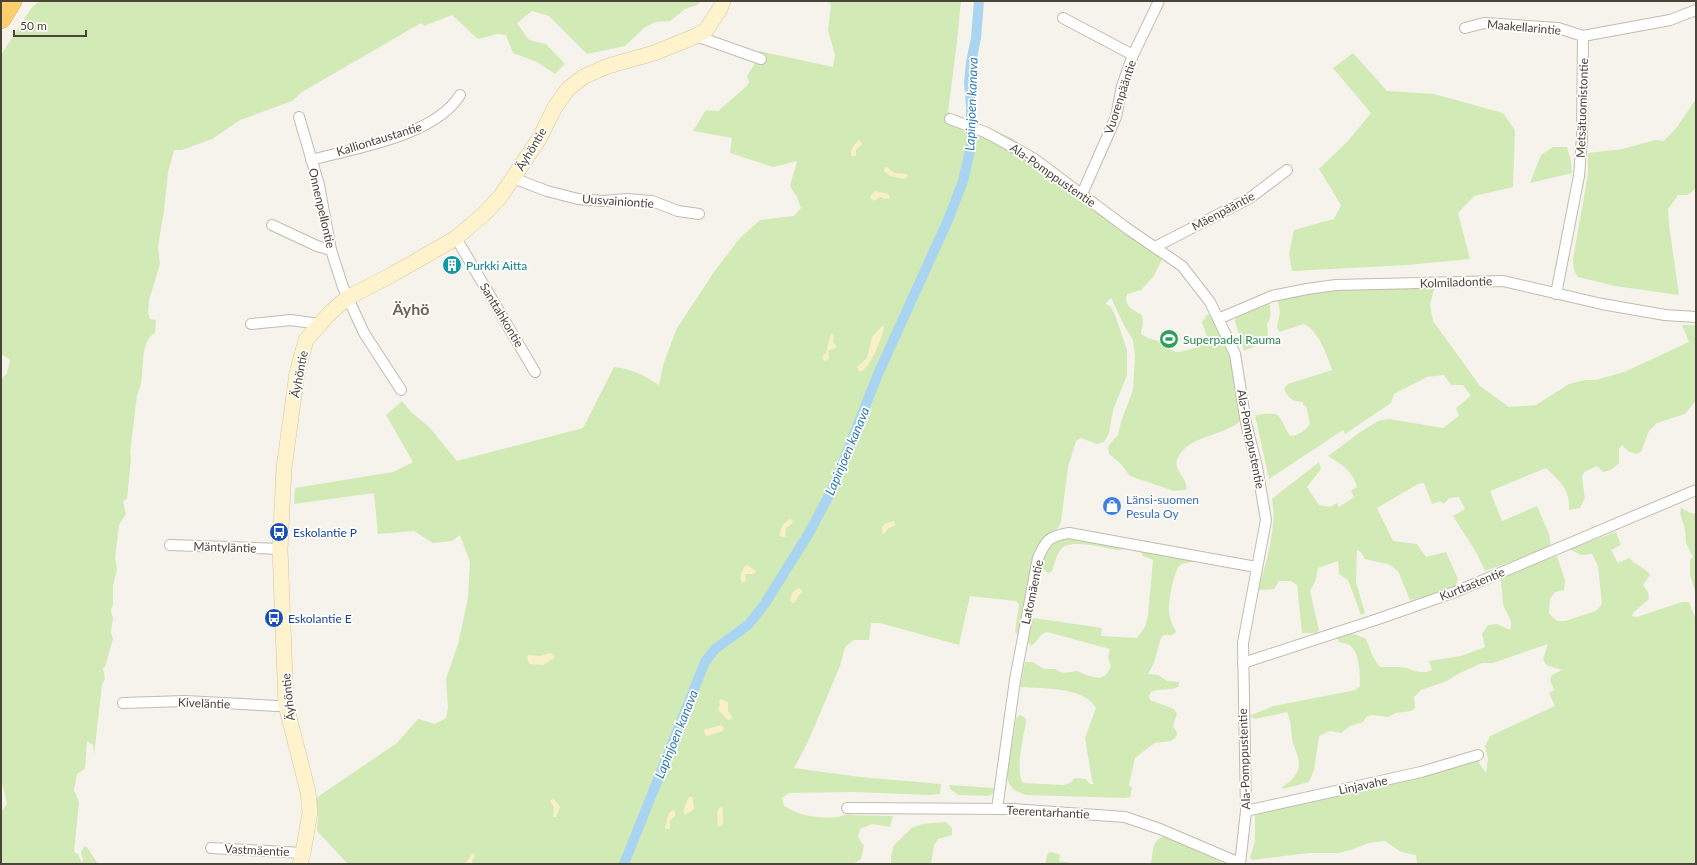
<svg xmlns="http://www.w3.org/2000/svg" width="1697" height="865" font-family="Lato,sans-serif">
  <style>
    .green { fill: #d2eab5 }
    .sand { fill: #f9efc9 }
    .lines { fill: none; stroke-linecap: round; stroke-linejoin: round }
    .canal { stroke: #a9d4f2; stroke-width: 10 }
    .street-casing { stroke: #c2bbae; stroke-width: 12 }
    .secondary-casing { stroke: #d6c79b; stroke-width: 16 }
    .highway-casing { stroke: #e0a43c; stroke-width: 20 }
    .street { stroke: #fff; stroke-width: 10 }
    .secondary { stroke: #fff3cd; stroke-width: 15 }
    .highway { stroke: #ffcf6e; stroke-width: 19 }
    .labels { text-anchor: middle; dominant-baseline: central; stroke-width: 3.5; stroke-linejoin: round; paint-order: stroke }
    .street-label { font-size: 12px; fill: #4b4439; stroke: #fff }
    .culture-label { font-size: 12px; fill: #0d838f; stroke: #fff; text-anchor: start }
    .leisure-label { font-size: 12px; fill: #27864d; stroke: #fff; text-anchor: start }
    .shop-label { font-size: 12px; fill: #366cbe; stroke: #fff; text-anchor: start }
    .transit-label { font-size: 12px; fill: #164399; stroke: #fff; text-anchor: start }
    .water-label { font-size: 13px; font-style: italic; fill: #2e7ab2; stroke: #fff }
    .district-label { font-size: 16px; font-weight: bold; fill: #6e6250; stroke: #fff }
  </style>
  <rect width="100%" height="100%" fill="#f6f3ec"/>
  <g class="green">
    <path d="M40,1h661l-4,4 -12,4 -15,12 -15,1 -11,6 -19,18 -38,8 -38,-38 -17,-5 -15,12 12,17 17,4 19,20 -10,10 -18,-12 -24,-9 -7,-18 -8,-1 -20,5 -26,-24 -28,11 -3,-3 -119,69 -10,9 -52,19 -28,19 -30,11h-8l-6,22 -4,39 -6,35 2,18 -11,36 -1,13 2,6 6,1 -1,13c-18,9 -8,46 -18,62l-7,58 1,6 -4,40 -4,2 3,13 -7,11 -4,33 2,11 -4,17v18l-2,7 2,7 -2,14 2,7 -8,28 -2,1 2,11 -3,6 -8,70 -1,-10 -6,-4 -2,28 -8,5 -3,16 5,12 -5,50 4,2 4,9 1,-4 -2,-7 3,-6 3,1 11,17h-97v-52l6,-8 -6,-25v-399l6,-7 3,-13 -9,-6v-299l31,-48z"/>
    <path d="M828,1h133l-5,49 -8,62 30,11 33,15 40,26 70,55 46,31 -14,27 -12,13 -14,4c-4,12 6,16 15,21l1,7 -2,12 7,4 10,3 17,11h5l18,-5 9,-10 -5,-15 5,-7 6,-1 19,46 11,58c-15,19 -57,16 -66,42 -4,11 12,19 9,30l-12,1 -44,-15 -9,-12 -12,-10 -1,-8 10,-11 3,-13 12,-32 2,-35 -2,-15 -8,-13 -14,-29 -6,6 5,2 5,9 12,35v25l-14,35 -4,23 -5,9 -7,2 -16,-6 -5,3 -8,26 -7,55 -3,6 -11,6 -9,12 -18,88 -2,1 -3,-3 4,-28 -3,-3 -46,-5 -11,49 -79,-22h-9l-2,17h-15l-9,7 -5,19 -33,78 -13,24 66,9 81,7 -1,10 -9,1 -78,-3 -64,1 -7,5 2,8c15,10 36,13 54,11 6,-1 8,-4 15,-2l40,1 -3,11 -18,-3 -12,5 -2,8 6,9 -3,13 -8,5h-505l-31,-33 1,-14 -2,-19 81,-55 21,-24 17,5 11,-6 2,-10 -2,-29 12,-35 10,-46 2,-36 -10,-27 -8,6 -19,2 -19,-12 -36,3 -4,-41 -80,11 1,-16 98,-16 20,-10 -27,-47 16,-14 10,12 17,14 28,34 126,-33 31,-61c19,2 29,8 45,18l5,-23 13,-34 37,-56 25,-33 21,-19 34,-4 7,-8 -4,-11 -7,-11 7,-25 -24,6 -43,-14 2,-15 -39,-7 13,-21 12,1 29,-25 2,-4 -2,-6 7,-11 5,-14 74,16 2,-12 -7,-25 3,-25z"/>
    <path d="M1353,53l34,38 47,3 69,19 12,17 -2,57 -39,9 -16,17 12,46 -63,6 -115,6 -3,-17 5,-24 40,-11 7,-14 -22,-36 29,-28 23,-28 -38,-45z"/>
    <path d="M1696,99v89l-8,7h-10l-10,14 1,16 10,70 -64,-9 -37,-9 -4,-7 -1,-11 15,-85v-21l35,-4 32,-9 9,1 13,-14z"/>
    <path d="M1553,147h14l4,14 1,12 -42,10 11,-28z"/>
    <path d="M1432,285l2,4 -4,15 3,17 47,65 29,21 27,-2 33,-21 16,-4h11l28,-8 65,-30 -7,-17h14v75l-11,14 -28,9 -8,8 -8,21 -5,2 -8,-3 -6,-6 -3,4v14l-8,7 -8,2 -6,-6 -13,6 -2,6 3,20 -5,10 -11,2c1,-22 -9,-28 -23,-42l-56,23 12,30 35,-15 12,28 2,13 -66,24 -9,-19 -23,-36 12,-7 -6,-12 -10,1 -5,6 -4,-3 -8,3 -8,-21 -6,1 -41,24 16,33 24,3 9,13 20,-5 12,27 -2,6 -21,9 -25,6 -12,-29 -10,-7 -23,-5 -4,-7 -4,-2 -1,32 9,31 -4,2 -13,-35 -9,-6 -1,-13 -20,7 -3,14 -5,9 9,39 -3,3h-14l-5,-48 -6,-4h-12l-5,8 -15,1c1,-10 5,-19 7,-28 5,-20 10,-43 6,-63l47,-37 2,7 -14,18 12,18 11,2 7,-4 2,4 15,-10 -3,-6 6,-4c-4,-16 -16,-23 -29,-31l31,-23 19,-12 11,-2 54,9 16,-12 -3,-8 15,-12 -8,-11h-12l-7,-10 -17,2 -33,17 -3,9 -40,27 -6,4 -2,-4 -74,49 -14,-64c29,-3 21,-2 35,21 9,-1 15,-5 20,-12l-4,-18 -3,-1v-3c-10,0 -16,-5 -19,-14l4,-4 44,-14c-5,-15 -13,-39 -28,-46l-25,8 -2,-5 3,-14 -3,-19 13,-4z"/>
    <path d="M1268,297c2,10 5,19 -1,27 4,21 -6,19 -23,27l-9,-30 2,-7z"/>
    <path d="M1681,508l10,5 5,1v80l-6,-19v-15l3,-3 -7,-14 -1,-14 -5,-16z"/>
    <path d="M1616,532l5,13 -10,5 7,13 11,-5c6,7 17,10 21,17l-7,10 5,7 1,7 -15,13 -2,4 5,1 45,-15h7l7,18v244h-279l-1,-9 -15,-3 -16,-11 -17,2 -17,7 -13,3h-29l-57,7 -2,-2 5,-17v-27l222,-54 9,13 2,-14 -3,-13 5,-10 65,-30 -6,-13 5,-3 -4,-10 2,-5 10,-5 -16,-5 -3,-6 5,-15 -55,19h-11l-24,11 -11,7 -26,9 -7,7 1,11 -4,3 -15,2 -8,4 -16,-2 -6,2 -3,5 -13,4 -9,7 -11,-2 -11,5 -5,34 -5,12 -26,7 -1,-2c11,-6 20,-17 16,-30 -2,-6 -5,-12 -6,-18 -1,-10 -1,-18 -5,-27l-32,7 -6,-3 25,-10 82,-16 4,-4c0,-12 0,-31 -9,-40 -3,-3 -8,-3 -12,-4l-2,-5 15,-4 14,6 7,18 7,10c7,0 14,0 20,0 12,1 20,9 32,3l-3,-9 32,-5 24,-9 -3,-13 6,-9 9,-1 13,6c5,-10 -6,-18 -7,-27 -1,-9 -1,-17 -3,-26l57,-21 8,24 -1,10 -9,2 -5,7 -1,15 8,7h8l31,-10 6,-7 -4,-38 -6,-12 -11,1 -12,-6z"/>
    <path d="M1065,538l61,8 -5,4h-4c-13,-2 -45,-11 -55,-2 -6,6 -7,16 -10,23l-3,2 -3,-1 -5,-6c3,-17 9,-22 24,-28z"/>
    <path d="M1141,549l55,7 -1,5c-4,1 -11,2 -15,4 -6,5 -12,38 -11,46 0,8 4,14 7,21l-4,3h-8l-3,3 -7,25 -6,11 10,1 9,6 12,1 -1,5c-9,4 -18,1 -27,5l-2,4 1,4 24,9 3,5 -4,12 4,7 -1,4 -5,4 -16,2 -6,4 -14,11 -6,27 3,3 -2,9 -5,1 -99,-3c-11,-4 -16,-6 -19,-18l9,-58 2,-3 3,-1 5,4v4c-3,16 -11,47 -3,60l41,2 6,-2 5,-5 10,1 5,5h4l-2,-4 -7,-42 11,-30c-13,-22 -53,-19 -76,-21l5,-25h8l11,7h11l8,4 14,-2 12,5 10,2 7,-3 5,-8 -3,-10 2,-8 -63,-17c-8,2 -9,10 -16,14l-3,-4 4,-22 2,-2 68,10 -1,8 36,2 8,-11 3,-12 5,-55 -10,-4 -2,-3z"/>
    <path d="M949,785l44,3 2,1 -1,3 -5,4 -31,-1 -7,-5z"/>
    <path d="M946,822l6,6v7l-14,4 -4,6 -3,19h-40v-8l3,-11 18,-17 10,-4z"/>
    <path d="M1166,836l34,14 24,14h-73c2,-12 1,-26 15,-28z"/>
    <path d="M1052,852l8,3 -1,6 18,3h-32l3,-11z"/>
  </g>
  <g class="sand">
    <path d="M860,140l2,4 -6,6v6h-5c-1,-6 4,-14 9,-16z"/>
    <path d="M885,167h2l7,6 13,1 1,3 -4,2 -14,-3 -6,-5z"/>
    <path d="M875,191l13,3 2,4 -4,1 -6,-2 -6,4 -4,-4z"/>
    <path d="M882,326l2,1c-1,9 -15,45 -25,45l-2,-5 10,-9 5,-21z"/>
    <path d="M831,333l3,2 -1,7 4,5 -9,4 1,8 -5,2 -2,-4 4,-4z"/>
    <path d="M789,519l3,1 1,3 -7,5 -1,9h-3l-3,-2 3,-9z"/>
    <path d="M894,521l2,4 -7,3 -5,6 -2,-1v-6l4,-4z"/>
    <path d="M747,565l9,6 -2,3h-9l1,8 -4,1c-3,-6 0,-11 2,-16z"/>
    <path d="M800,588l2,3 -8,12h-2l-2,-3c1,-6 4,-11 10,-12z"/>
    <path d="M550,653l4,2v3l-11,7 -14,-1 -2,-7 2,-2 11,1z"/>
    <path d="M721,699l7,3v9l4,5 -1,3 -3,1 -10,-10 2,-5 -1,-4z"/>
    <path d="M721,725l3,2 -1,4 -16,5 -2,-2 -1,-4z"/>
    <path d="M690,796l3,2 1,11 -9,6 -2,-4c3,-5 3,-11 7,-15z"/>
    <path d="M553,798l7,9 -4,10h-3l1,-10 -4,-6z"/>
    <path d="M721,807l2,2v15l-2,2h-3l-1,-2c2,-5 -1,-10 1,-15z"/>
    <path d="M673,810l2,1v5l-5,5v8h-4l-1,-2 4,-14z"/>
    <path d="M473,853l2,3 -3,5v3h-7z"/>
  </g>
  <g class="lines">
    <path class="canal" d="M624,864l81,-202 10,-13 33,-24 16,-20 45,-72 24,-45 45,-114 70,-154 15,-39 8,-35v-40l-2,-23 2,-21 5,-24 3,-37"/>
    <defs>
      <g id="street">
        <path d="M1063,18l70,37"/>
        <path d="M1465,28l19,-5 74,5 25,8"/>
        <path d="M696,36l65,23"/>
        <path d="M299,117l20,68 12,65 12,37 21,46 37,57"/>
        <path d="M950,119l35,13 48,26 95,71 54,37 28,36 25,52 11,69 11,44 9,53 -23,123 3,168 -6,53"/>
        <path d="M311,160c44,-12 124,-24 149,-65"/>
        <path d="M513,178l34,13 31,8 26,2 23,-2 25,2 26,10 21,3"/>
        <path d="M1082,194l34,-77 6,-31 11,-31 26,-54"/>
        <path d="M272,225l45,21 14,4"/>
        <path d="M456,238l79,134"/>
        <path d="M1155,247l95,-49 37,-28"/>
        <path d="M1556,294l23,-118 3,-38 1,-102 87,-16 26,-10"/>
        <path d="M1218,319l54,-23 35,-7 29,-4 167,-4 99,23 63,11 31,2"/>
        <path d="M251,324l40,-4 28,4"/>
        <path d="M170,545l110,4"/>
        <path d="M1243,663l135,-44 77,-27 241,-102"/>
        <path d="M123,703l62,-2 93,5 8,-1"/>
        <path d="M847,808l167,1 111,8 35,12 80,34"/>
        <path d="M997,809l18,-129 23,-122c8,-18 11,-22 31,-25l187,34"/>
        <path d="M1246,811l175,-39 57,-17"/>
        <path d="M211,848l92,5"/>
      </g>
      <path id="secondary" d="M300,864l3,-11 7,-41 -2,-20 -22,-87 -6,-156 4,-81 13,-95 9,-33 23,-26 18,-16 48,-25 61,-35 28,-24 16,-17 13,-19 26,-39 16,-32 13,-18 15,-12 25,-11 46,-13 42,-17 10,-6 14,-21 3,-8"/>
      <path id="highway" d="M1,19l11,-18"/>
    </defs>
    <use href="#street" class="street-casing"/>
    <use href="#secondary" class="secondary-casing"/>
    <use href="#highway" class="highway-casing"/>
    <use href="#street" class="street"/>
    <use href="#secondary" class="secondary"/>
    <use href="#highway" class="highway"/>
  </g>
  <defs>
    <symbol id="building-disc" viewBox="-11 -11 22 22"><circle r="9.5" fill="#0f9aa8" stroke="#fff"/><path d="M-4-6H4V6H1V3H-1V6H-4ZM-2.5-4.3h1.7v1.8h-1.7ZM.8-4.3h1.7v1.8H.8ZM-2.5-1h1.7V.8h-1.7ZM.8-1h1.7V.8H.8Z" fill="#fff"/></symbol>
    <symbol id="stadium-disc" viewBox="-11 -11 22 22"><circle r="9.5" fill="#2e9e5b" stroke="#fff"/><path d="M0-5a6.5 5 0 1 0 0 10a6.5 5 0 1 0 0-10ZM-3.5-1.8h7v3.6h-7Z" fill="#fff"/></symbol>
    <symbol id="shop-disc" viewBox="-11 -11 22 22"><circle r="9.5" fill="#3f7fe0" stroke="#fff"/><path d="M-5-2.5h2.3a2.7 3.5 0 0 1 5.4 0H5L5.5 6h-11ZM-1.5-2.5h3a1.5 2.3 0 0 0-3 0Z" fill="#fff"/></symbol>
    <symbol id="bus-disc" viewBox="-11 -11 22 22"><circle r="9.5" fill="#1a4fb4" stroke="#fff"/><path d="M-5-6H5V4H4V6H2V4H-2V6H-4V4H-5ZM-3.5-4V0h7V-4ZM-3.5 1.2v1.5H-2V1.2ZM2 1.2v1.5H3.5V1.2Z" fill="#fff"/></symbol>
  </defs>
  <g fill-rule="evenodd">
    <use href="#building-disc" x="441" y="254" width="22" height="22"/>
    <use href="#stadium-disc" x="1158" y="328" width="22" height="22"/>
    <use href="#shop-disc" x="1101" y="495" width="22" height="22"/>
    <use href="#bus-disc" x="268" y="521" width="22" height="22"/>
    <use href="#bus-disc" x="263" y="607" width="22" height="22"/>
  </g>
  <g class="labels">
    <g class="street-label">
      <text transform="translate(1524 27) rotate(5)">Maakellarintie</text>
      <text transform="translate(1120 97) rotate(-72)">Vuorenpääntie</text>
      <text transform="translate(1582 108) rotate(-88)">Metsätuomistontie</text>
      <text transform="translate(379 139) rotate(-17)">Kalliontaustantie</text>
      <text transform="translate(531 149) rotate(-59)">Äyhöntie</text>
      <text transform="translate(1053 175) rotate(35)">Ala-Pomppustentie</text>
      <text transform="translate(618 201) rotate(4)">Uusvainiontie</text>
      <text transform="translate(322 208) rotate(77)">Onnenpellontie</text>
      <text transform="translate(1223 211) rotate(-28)">Mäenpääntie</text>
      <text transform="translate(1456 282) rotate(-2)">Kolmiladontie</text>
      <text transform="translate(502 315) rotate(59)">Santtahkontie</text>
      <text transform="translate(299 374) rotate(-79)">Äyhöntie</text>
      <text transform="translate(1251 439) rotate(79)">Ala-Pomppustentie</text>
      <text transform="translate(225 547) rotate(2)">Mäntyläntie</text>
      <text transform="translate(1472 584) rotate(-22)">Kurttastentie</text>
      <text transform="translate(1032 592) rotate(-78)">Latomäentie</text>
      <text transform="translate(288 697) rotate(-96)">Äyhöntie</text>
      <text transform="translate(204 703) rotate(2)">Kiveläntie</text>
      <text transform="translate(1244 759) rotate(-92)">Ala-Pomppustentie</text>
      <text transform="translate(1363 785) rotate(-12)">Linjavahe</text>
      <text transform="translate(1048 812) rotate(3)">Teerentarhantie</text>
      <text transform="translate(257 850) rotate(3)">Vastmäentie</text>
    </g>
    <g class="culture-label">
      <text x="466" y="265">Purkki Aitta</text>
    </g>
    <g class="leisure-label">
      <text x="1183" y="339">Superpadel Rauma</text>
    </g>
    <g class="shop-label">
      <text x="1126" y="499">Länsi-suomen<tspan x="1126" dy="14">Pesula Oy</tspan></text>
    </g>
    <g class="transit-label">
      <text x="293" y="532">Eskolantie P</text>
      <text x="288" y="618">Eskolantie E</text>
    </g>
    <g class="water-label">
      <text transform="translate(971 104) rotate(-88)">Lapinjoen kanava</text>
      <text transform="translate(847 451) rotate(-67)">Lapinjoen kanava</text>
      <text transform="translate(676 734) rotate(-68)">Lapinjoen kanava</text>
    </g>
    <g class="district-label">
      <text x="411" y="308">Äyhö</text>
    </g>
  </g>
  <rect width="1697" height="865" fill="none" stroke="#4b4439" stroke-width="4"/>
  <path d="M14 30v6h72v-6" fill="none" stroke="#4b4439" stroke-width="2"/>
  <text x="20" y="30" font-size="12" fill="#4b4439" stroke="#ffffff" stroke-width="3" paint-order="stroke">50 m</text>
</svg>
